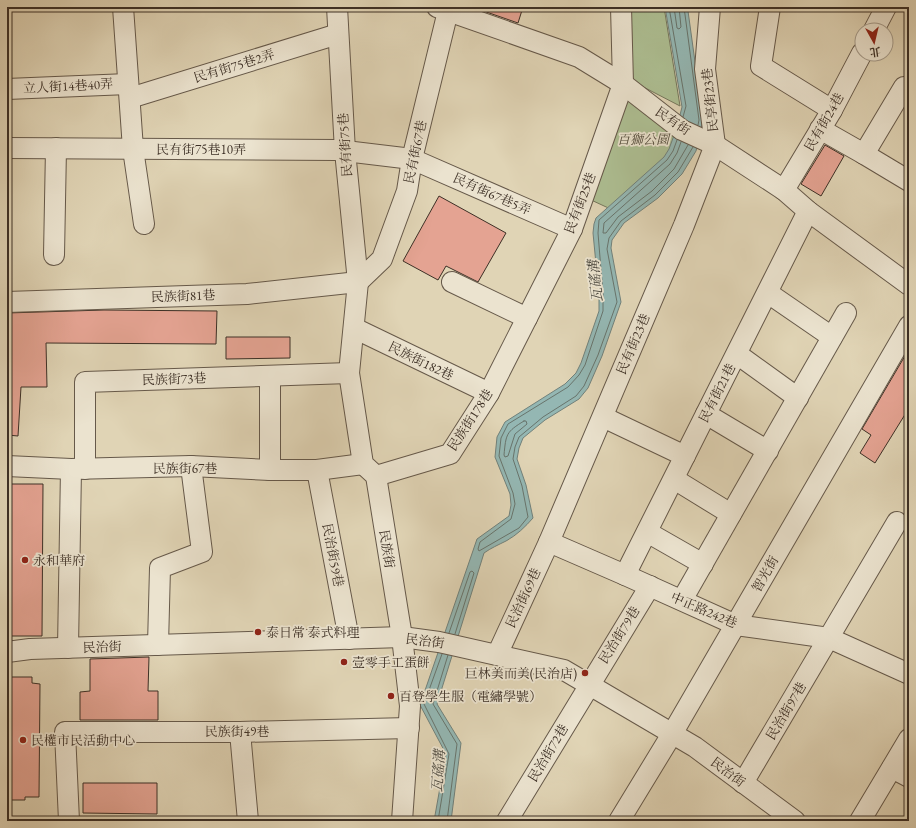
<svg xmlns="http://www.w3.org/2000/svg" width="916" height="828" font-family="'EB Garamond','Noto Serif TC',serif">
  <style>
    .green { fill: #adbe92; stroke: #75775c }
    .water { fill: #94b7b3; stroke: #71817b }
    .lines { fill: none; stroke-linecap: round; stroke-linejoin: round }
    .shore { stroke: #68746c; stroke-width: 1 }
    .building { fill: #e4a392; stroke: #3d3026 }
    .minor-casing { stroke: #66594a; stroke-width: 22 }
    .minor { stroke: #ebe3cf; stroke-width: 20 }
    .poi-dot { fill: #8f2418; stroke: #ebe3cf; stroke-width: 1.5 }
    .labels { text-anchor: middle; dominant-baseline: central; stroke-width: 3.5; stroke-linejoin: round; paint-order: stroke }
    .street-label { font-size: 13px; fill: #3d3026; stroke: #ebe3cf }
    .park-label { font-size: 13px; font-style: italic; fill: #534c3c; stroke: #ebe3cf }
    .poi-label { font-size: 13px; fill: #3d3026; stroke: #ebe3cf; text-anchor: start }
    .water-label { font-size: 14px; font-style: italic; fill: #4e4b42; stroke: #ebe3cf }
  </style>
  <rect width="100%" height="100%" fill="#e0d4b5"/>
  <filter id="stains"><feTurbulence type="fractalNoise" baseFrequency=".005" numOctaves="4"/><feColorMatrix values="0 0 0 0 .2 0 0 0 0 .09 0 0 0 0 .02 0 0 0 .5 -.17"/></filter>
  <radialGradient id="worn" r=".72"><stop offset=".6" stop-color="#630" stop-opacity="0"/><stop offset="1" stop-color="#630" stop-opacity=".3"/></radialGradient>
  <g class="green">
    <path d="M626,7h38l16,99 -52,-27z"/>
    <path d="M627,89l60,41 -35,54 -35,28 -28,-13z"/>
  </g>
  <path class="water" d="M665,7h22l1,4 15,109 -7,31 -14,23 -24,24 -34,25 -12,17 -1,8 10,54 -19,54 -14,32 -9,11 -34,21 -22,18 -4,10 -2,11 9,26 7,33c-8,9 -16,17 -27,23 -8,4 -15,7 -22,12l-47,151 24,39 -10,78h-17l12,-67 -26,-49 57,-166 32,-23 2,-11 -1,-11 -15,-37 2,-20 8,-15 60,-38 11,-11 5,-10 18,-52v-16l-6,-62 1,-9 2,-6 68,-61 5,-8 8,-22 5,-20z"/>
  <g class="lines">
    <g class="shore">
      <path d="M669,7l17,99 -3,11"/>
      <path d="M674,7l3,21 2,1 2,-2 -2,-20"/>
      <path d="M684,7l15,113 -1,5"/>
      <path d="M677,140l-4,11 -6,9 -68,60 -1,13 5,61v17l-18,54 -6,10 -11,12 -60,37 -7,14 -2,18 14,37 2,11 -4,15 -31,23 -2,7 1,2 40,-23 9,-11 -6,-31 -9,-27 2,-12 4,-10 24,-20 33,-21 8,-10 14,-31 19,-53 -10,-53 2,-11 12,-17 34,-26 23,-23 15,-25"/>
      <path d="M681,142l-4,11 -7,11 -66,59 -1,10h3l12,-16 34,-26 22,-22 14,-24"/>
      <path d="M524,421h2l1,3 -12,10 -7,22 -3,1 -1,-2c2,-21 2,-23 20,-34z"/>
      <path d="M449,633l21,-61 2,-1 2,2 -19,61"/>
      <path d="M438,821l11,-67 -25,-50 18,-50"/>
      <path d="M447,821l10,-77 -24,-40 15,-49"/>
    </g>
  </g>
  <g class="building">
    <path d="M472,7h51l-5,16z"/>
    <path d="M825,145l19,11 -23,40 -20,-12z"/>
    <path d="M439,196l67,37 -28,49 -32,-16 -8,14 -35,-19z"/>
    <path d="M104,310l113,1 -1,33 -170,-1 1,44h-26l-3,49 -11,-1v-122z"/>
    <path d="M226,337h64v21l-64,1z"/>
    <path d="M909,349v59l-34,55 -15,-10 11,-18 -9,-6z"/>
    <path d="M7,484h36l-1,152h-35z"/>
    <path d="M149,657l-1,34h10v29h-78v-28l10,-1v-32z"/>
    <path d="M7,677h25v6l8,1 -1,113h-14v3h-18z"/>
    <path d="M83,783h74v31l-74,-1z"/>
  </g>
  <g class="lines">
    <defs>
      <g id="minor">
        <path d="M123,7l10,142 11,75"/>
        <path d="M337,7l8,144 13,131 -9,91 14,91 13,12 26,161 8,69 -8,115"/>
        <path d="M437,7l142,50 44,27 59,46 33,15 69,45 24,21 101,74"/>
        <path d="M770,7l-9,59 71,44"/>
        <path d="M874,30l12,-23"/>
        <path d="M7,89l121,-5"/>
        <path d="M909,89l-5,-2 -40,67 45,27"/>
        <path d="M130,98l208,-64"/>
        <path d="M820,129l44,25"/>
        <path d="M7,148l330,2 75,9 160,70"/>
        <path d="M784,190l48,-80 30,-57"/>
        <path d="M54,255l2,-107"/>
        <path d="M358,282l24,-23 25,-68 5,-32 36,-148"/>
        <path d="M452,282l75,36"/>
        <path d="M768,293l64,44"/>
        <path d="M7,302l240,-8 111,-12"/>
        <path d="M354,328l135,65"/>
        <path d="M737,354l61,44"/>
        <path d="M706,414l62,37"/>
        <path d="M603,417l82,39"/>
        <path d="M7,466l64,3 120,-3 79,4h47l46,-6"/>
        <path d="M85,469v-87l264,-9"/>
        <path d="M270,470v-94"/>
        <path d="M317,470l32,169"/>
        <path d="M376,476l74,-22 39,-61 83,-164 51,-145 -2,-77"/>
        <path d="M674,479l57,35"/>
        <path d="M647,532l56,32"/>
        <path d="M549,542l76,33 111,50 93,13 80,36"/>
        <path d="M625,575l183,-364"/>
        <path d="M682,600l164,-287"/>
        <path d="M158,645l2,-77 42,-16 -11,-86"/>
        <path d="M68,648l3,-179"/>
        <path d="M7,652l23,-3 372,-12 37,5 125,28 131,77 100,74"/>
        <path d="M497,655l52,-113 135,-317 31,-80 -10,-76 5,-62"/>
        <path d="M240,732l8,89"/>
        <path d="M892,768l17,9"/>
        <path d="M743,783l154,-261"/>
        <path d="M69,821l-4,-89h175l169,-4"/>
        <path d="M507,821l143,-235"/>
        <path d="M619,821l53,-87 237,-408"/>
        <path d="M860,821l49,-82"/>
      </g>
    </defs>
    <use href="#minor" class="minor-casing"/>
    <use href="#minor" class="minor"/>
  </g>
  <g class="poi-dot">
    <circle cx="25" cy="560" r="4"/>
    <circle cx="258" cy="632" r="4"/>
    <circle cx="344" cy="662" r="4"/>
    <circle cx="585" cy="673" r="4"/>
    <circle cx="391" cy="696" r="4"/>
    <circle cx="23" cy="740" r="4"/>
  </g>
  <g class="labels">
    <g class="street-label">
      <text transform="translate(234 66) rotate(-17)">民有街75巷2弄</text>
      <text transform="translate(68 86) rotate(-3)">立人街14巷40弄</text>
      <text transform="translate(710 100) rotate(-96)">民享街23巷</text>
      <text transform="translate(673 121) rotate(34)">民有街</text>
      <text transform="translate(824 122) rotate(-60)">民有街24巷</text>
      <text transform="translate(345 145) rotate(-94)">民有街75巷</text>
      <text x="201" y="149">民有街75巷10弄</text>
      <text transform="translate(415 152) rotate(-78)">民有街67巷</text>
      <text transform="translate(492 194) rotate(24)">民有街67巷5弄</text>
      <text transform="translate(580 203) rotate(-69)">民有街25巷</text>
      <text transform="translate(183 296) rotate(-2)">民族街81巷</text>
      <text transform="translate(633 344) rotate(-67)">民有街23巷</text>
      <text transform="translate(421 361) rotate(26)">民族街182巷</text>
      <text transform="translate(174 379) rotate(-2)">民族街73巷</text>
      <text transform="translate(717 393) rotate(-63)">民有街21巷</text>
      <text transform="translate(470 420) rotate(-57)">民族街178巷</text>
      <text x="185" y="468">民族街67巷</text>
      <text transform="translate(387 549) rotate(81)">民族街</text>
      <text transform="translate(333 555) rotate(79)">民治街59巷</text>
      <text transform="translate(765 574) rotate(-60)">智光街</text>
      <text transform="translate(523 598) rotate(-65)">民治街69巷</text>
      <text transform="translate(704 610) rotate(23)">中正路242巷</text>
      <text transform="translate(619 635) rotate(-58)">民治街79巷</text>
      <text transform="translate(425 641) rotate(7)">民治街</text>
      <text transform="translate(102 647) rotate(-2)">民治街</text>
      <text transform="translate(786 711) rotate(-59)">民治街97巷</text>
      <text x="237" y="731">民族街49巷</text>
      <text transform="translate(548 753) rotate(-59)">民治街72巷</text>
      <text transform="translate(728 772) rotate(37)">民治街</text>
    </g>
    <g class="park-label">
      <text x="643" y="139">百獅公園</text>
    </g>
    <g class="poi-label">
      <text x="33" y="560">永和華府</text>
      <text x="266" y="632">泰日常 泰式料理</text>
      <text x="352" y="662">壹零手工蛋餅</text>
      <text x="577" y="673" text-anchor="end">巨林美而美(民治店)</text>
      <text x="399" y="696">百登學生服（電繡學號）</text>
      <text x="31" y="740">民權市民活動中心</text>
    </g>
    <g class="water-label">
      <text transform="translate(595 281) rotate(-96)">瓦磘溝</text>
      <text transform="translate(438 771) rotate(-86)">瓦磘溝</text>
    </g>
  </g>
  <rect width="916" height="828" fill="none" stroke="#e0d4b5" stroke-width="24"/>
  <rect x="8" y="8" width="900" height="812" fill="none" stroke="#3d3026" stroke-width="2"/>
  <rect x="12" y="12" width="892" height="804" fill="none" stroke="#3d3026"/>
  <g transform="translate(874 42) rotate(172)"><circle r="19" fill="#ebe3cf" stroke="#a59b8b"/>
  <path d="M0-3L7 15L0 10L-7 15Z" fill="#8f2418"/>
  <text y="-6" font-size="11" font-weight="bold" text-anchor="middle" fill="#3d3026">北</text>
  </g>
  <rect width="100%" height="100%" filter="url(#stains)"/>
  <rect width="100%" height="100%" fill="url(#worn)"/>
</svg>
